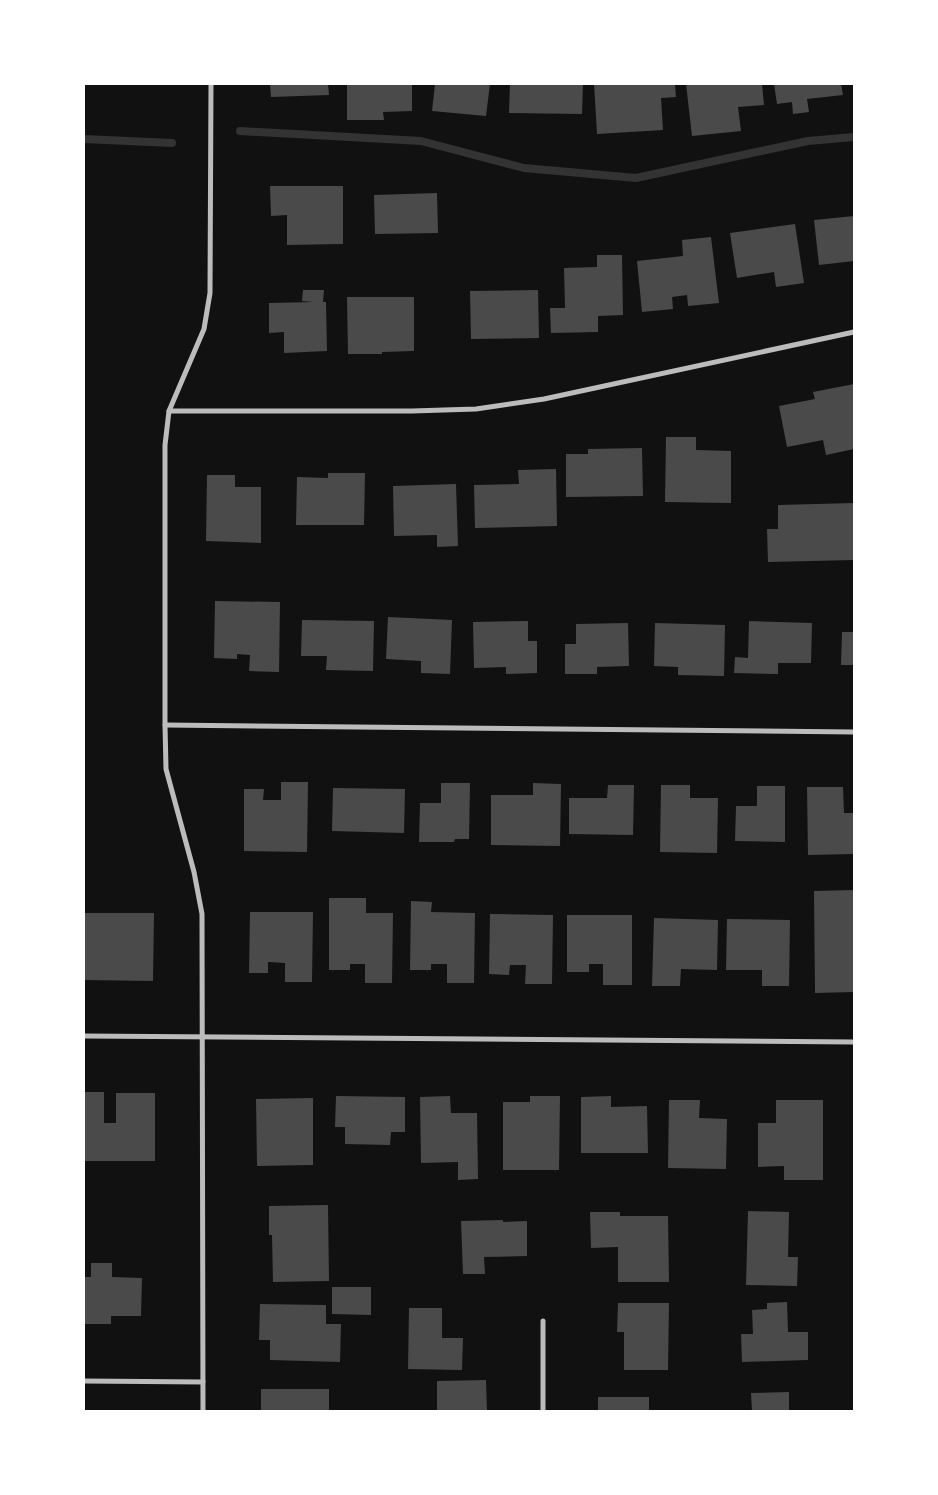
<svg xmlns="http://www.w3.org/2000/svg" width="938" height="1495" font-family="'Noto Serif',serif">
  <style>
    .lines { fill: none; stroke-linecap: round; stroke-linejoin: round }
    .stream { stroke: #333; stroke-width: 8 }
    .building { fill: #4a4a4a }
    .minor { stroke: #bcbcbc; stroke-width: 5 }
  </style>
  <rect width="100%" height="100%" fill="#111"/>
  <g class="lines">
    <g class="stream">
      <path d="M240,131l181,10 103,27 112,10 172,-37 46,-4"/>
      <path d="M84,139l88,4"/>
    </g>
  </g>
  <g class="building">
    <path d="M270,84h58l1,11 -58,2z"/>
    <path d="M347,84h65v27l-29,1 1,8h-37z"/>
    <path d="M435,84h55l-4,32 -54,-5z"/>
    <path d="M510,84h73l-1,30 -73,-1z"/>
    <path d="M594,84h81l1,13 -15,1 2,32 -66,4z"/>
    <path d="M686,84h76l2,21 -26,2 3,24 -49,5z"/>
    <path d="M774,84h67l2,11 -36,4 2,13 -16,2 -1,-12 -15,2z"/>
    <path d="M270,186h73v58l-56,1v-30l-16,1z"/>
    <path d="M437,193l1,40 -63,1 -1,-39z"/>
    <path d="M854,216v45l-35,4 -5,-45z"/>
    <path d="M795,224l9,59 -28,4 -2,-15 -37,6 -7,-45z"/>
    <path d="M711,237l8,66 -31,3 -1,-11 -15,2 1,12 -31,3 -5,-51 46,-5 -1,-16z"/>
    <path d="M597,255h25l1,60 -25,1v16l-47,1 -1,-25h15l-1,-40 33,-1z"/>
    <path d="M303,290h21l-1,12h3l1,49 -43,2v-21l-15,1v-30l44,-1 -11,-1z"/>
    <path d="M538,290l1,48 -68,1 -1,-48z"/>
    <path d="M347,297h67v54l-32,1v2h-34z"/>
    <path d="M854,384v65l-28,6 -3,-15 -36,7 -8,-41 36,-7 -2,-7z"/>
    <path d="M666,437h30v13l35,1v52l-66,-1z"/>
    <path d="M642,448l1,48 -77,1v-43h22v-5z"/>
    <path d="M556,469l1,57 -82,2 -1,-43 45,-1 -1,-14z"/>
    <path d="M328,473h37l-1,52h-68l1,-48 31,1z"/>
    <path d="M207,475h28v12h26v56l-55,-2z"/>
    <path d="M456,484l2,62 -21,1v-12l-43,1 -1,-50z"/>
    <path d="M854,503v57l-86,2 -1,-33h11v-24z"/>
    <path d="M215,601l65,1 -1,70 -30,-1 1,-16 -13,-1v5l-23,-1z"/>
    <path d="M388,617l64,3 -2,54 -29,-1v-12l-35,-2z"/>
    <path d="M302,620l72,1 -1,50 -47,-1 1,-14h-26z"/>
    <path d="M528,621v20h9v32l-31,1v-7l-32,1 -1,-46z"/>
    <path d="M749,621l63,2 -1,40h-33v11l-44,-1 1,-16 13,1z"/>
    <path d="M628,623l1,43 -32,1v7h-32v-30h11v-20z"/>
    <path d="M655,623l70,2 -1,51 -46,-1v-8l-24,-1z"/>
    <path d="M842,632h12v33h-13z"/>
    <path d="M281,782h27l-1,70 -63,-1v-62h20l-1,11h18z"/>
    <path d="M441,783h29l-1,56h-14l-1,3h-35l1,-39h21z"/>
    <path d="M533,783l28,1 -1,62 -69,-1v-50h42z"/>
    <path d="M608,785h26l-1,50 -64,-1v-36h38z"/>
    <path d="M661,785h29v13h28l-1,55 -57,-1z"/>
    <path d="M757,786h28v56l-50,-1 1,-35h21z"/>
    <path d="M807,787h36l1,26h10v41l-46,1z"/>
    <path d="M333,788l72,1 -1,44 -72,-2z"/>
    <path d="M854,890v102l-39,1 -1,-102z"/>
    <path d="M329,898h37v15h27l-1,70h-27v-19h-15v6h-21z"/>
    <path d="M411,901l21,1 -1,10 44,1 -1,70h-27v-19h-16v6h-21z"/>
    <path d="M250,912h63l-1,70h-27v-19l-17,-1v11h-19z"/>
    <path d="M84,913h70l-1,68 -69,-1z"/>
    <path d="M490,914l63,1 -1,69h-27l1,-19h-16l-1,10 -20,-1z"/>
    <path d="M567,915h65v70h-29v-21h-14v8h-22z"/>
    <path d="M654,918l64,2 -1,50 -36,-1 -1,17h-28z"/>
    <path d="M727,919l63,1 -1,66h-27v-16h-36z"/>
    <path d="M84,1092h20v31h12v-30h39v68h-71z"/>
    <path d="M336,1096l69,1v35h-14l-1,13 -45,-1v-17h-10z"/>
    <path d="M450,1096l1,17h26l1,66 -20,1v-18l-37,1 -1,-66z"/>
    <path d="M530,1096h30l-1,74h-56v-68h27z"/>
    <path d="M611,1096v11l36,-1 1,47h-67v-56z"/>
    <path d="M313,1098v67l-56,1 -1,-67z"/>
    <path d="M669,1100h31l-1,18 28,1 -1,50 -58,-1z"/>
    <path d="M776,1100h47v80h-39v-14l-26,1v-44h18z"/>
    <path d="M328,1205l1,76 -56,1 -1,-47h-3v-29z"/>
    <path d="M748,1211l41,1 -1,45h10l-1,29 -51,-1z"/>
    <path d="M590,1212h30v4h48l1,66h-51v-35l-27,1z"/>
    <path d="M503,1220v2l24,-1v35l-43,1 1,17h-22l-2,-53z"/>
    <path d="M91,1263h21v14l30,1 -1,38h-30v8h-27v-47h7z"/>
    <path d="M332,1287h39v28l-39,-1z"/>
    <path d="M787,1302l1,30h20v28l-66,2 -1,-28h12l-1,-24 15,-1v-6z"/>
    <path d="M618,1303h51l-1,67h-44v-38h-7z"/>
    <path d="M260,1304l66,1v19h15l-1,38 -70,-2v-20h-11z"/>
    <path d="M409,1308h33v30h21l-1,32 -54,-1z"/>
    <path d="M486,1380l1,31h-50v-30z"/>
    <rect x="261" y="1389" width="68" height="22"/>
    <path d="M789,1392v19h-37l-1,-18z"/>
    <rect x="598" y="1397" width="51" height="14"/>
  </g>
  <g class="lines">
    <g class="minor">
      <path d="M169,411h243l64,-2 68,-10 310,-67"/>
      <path d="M165,725l689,7"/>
      <path d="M84,1036l770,6"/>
      <path d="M84,1381l119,1"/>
      <path d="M203,1411l-1,-497 -8,-42 -28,-103 -1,-44v-280l4,-34 35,-82 6,-36 1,-209"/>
      <path d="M543,1411v-90"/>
    </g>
  </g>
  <rect width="938" height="1495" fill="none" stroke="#ffffff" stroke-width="170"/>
</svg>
